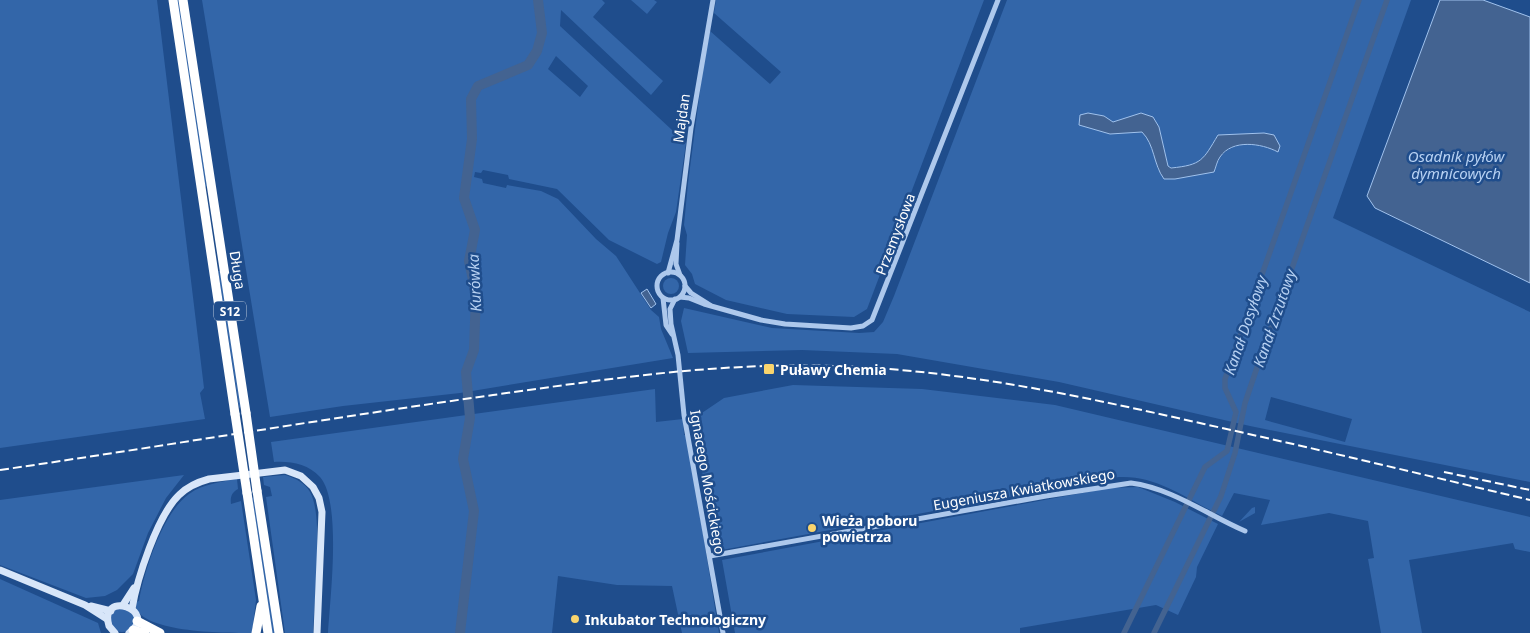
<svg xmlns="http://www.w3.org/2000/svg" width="1530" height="633" font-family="'Noto Sans',sans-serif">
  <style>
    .green { fill: #3366a9; fill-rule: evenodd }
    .water { fill: #436391; stroke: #a0c2ed }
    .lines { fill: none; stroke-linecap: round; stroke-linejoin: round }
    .canal { stroke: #436391; stroke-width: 5.5 }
    .river { stroke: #436391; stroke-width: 10 }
    .street { stroke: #adc8ec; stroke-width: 5 }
    .secondary { stroke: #d8e6f9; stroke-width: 7 }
    .highway { stroke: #fff; stroke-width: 9 }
    .rail { stroke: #fff; stroke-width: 2; stroke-dasharray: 9 4; stroke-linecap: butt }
    .highway-bridge { stroke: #fff; stroke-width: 9 }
    .poi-dot { fill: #f9d46d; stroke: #1f4d8c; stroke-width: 2 }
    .labels { text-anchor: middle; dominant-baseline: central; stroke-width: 5; stroke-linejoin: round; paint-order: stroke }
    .shield { fill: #1f4d8c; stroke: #bccadc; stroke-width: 1 }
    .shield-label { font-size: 12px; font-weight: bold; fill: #fff }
    .street-label { font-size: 14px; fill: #fff; stroke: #1f4d8c }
    .poi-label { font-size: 14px; font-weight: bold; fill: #fff; stroke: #1f4d8c; text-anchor: start }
    .water-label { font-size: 15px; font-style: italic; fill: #b8d2f3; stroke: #1f4d8c }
  </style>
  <rect width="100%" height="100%" fill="#1f4d8c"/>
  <g class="green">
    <path d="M0,0h157l47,388 -4,5 5,26 -205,29z"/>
    <path d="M177,0h2l28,186 -2,1z"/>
    <path d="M202,0h400l3,3 -12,14 70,64 -12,14 -90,-85 -1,16 126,117 -10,69 -8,21 -7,29 -4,2 -48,-24 -52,-51 -48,-10 -1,-4 -25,-5 -2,3 -6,-1 -1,5 8,2 1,4 23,5 1,-3 34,6 17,8 38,40 20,17 35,54 8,7 2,12 12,29 -213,35 -117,13 -73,11zM556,56l32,30 -8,11 -32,-28z"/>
    <path d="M631,0h23l3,2 -10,12z"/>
    <path d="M716,0h268l-117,309 -13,8 -67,-3 -61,-14 -31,-16 -3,-10 -7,-9 2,-30 -3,-10 4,-42 15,-115 7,-37 60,53 11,-12 -67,-59z"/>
    <path d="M1007,0h404l-78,218 197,94v170l-280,-56 -191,-44 -162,-28 -95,-4 -114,3 -7,-32 3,-13 88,20 87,5 15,-1 9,-10 11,-26zM1088,113l16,3 9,6 46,5 9,39c9,4 28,0 35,-7 6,-5 11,-17 15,-24l62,11 -3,5c-22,-10 -53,-11 -61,16l-58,3 -8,-30 -8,-8zM1271,397l81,22 -7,23 -80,-22z"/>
    <path d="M218,271h2l21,136 -2,1z"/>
    <circle cx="671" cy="286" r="8"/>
    <path d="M793,385l129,4 133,16 475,112v35l-15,-3 -2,-6 -104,17 13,73h-41l-13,-74 6,-1 -6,-37 -39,-8 -68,12 9,-25 -36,-7 -12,23c-34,-16 -64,-41 -103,-39l-403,74 -23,-132 31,-21z"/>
    <path d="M655,389l1,33 27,-3 1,16h3l32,198h-37l-10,-47 -55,-1 -59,-9 -6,57h-224c2,-34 14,-131 -8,-156 -12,-13 -29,-16 -46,-15l-3,-20z"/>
    <path d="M184,475l-18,23 -18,35 -15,41 -16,16 -12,6 -19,2 -86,-33v-65z"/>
    <path d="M285,475c10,3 20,8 25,17 14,23 4,111 3,141h-28l-19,-136 6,-1 -2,-9 -6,-2 -1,-8z"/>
    <path d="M237,479l1,10c-6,3 -8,8 -7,15l10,-3 15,99 -4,33c-28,0 -118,0 -117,-31l4,-1c5,-30 24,-89 50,-107 14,-10 31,-12 48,-15z"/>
    <path d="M1138,487l37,15 43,22 -21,43 -1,10 -18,38 -22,-10 -136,23v5h-285l-13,-73 387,-72z"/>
    <path d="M254,497l21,136h-3l-20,-135z"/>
    <path d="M1255,507v6l-16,9 13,-14z"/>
    <path d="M0,579l98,44 3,10h-101z"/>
    <circle cx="122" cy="620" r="12"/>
  </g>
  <g class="water">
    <path d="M1440,0h43l47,17v266l-155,-75 -8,-12z"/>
    <path d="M1088,113l16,3 9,6 28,-9 12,4 6,10 9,39 3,2c31,-3 32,-8 47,-33l46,-2 10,2 6,11 -2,6c-17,-9 -46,-13 -58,5 -3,4 -4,10 -6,15l-39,7h-11c-11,-15 -9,-34 -22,-47l-32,2 -31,-9 1,-10z"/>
    <path d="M647,289l9,15 -5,4 -10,-15z"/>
  </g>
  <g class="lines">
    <g class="canal">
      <path d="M1124,633l81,-166 22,-16 9,-39 -11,-24v-9l134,-379"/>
      <path d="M1154,633l67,-137 14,-43 10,-50 19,-56 123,-347"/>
    </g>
    <path class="river" d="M460,633l14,-122 -11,-52 7,-41 -4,-46 8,-22 2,-56 -7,-33 6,-31 -11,-32 8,-59 -1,-40 7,-13 50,-21 9,-14 5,-18 -4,-33"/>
    <g class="street">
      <path d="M677,243l-1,21 4,11"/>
      <circle cx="671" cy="286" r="14"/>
      <path d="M668,273l9,-33 14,-112 22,-128"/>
      <path d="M685,286l6,7 19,12"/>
      <path d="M680,297l9,1 15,6 57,16 24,4 66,4 12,-2 9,-6 126,-320"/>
      <path d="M663,298l3,27 6,9"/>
      <path d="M675,299l-5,10 1,15 7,31 6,60 39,218"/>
      <path d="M710,556l336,-60 85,-13c40,5 77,32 114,48"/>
    </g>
    <g class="secondary">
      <path d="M0,570l85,35 22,14"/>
      <path d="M123,605l11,-17"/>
      <path d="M91,606l20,5"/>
      <path d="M132,609c5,-30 25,-93 47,-114 8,-8 19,-13 30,-16l76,-9 16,6 12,11 6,11 3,14 -5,121"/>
      <path d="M115,633l-6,-7c-11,-37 51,-16 20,7"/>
    </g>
    <g class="highway">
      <path d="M173,0l62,414"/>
      <path d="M183,0l63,413"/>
      <path d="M257,491l22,142"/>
      <path d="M247,493l21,140"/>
      <path d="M137,621l23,12"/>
      <path d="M133,630l12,3"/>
      <path d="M256,633l5,-27"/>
    </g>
    <g class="rail">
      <path d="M0,470c165,-24 329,-52 493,-75 114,-16 227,-33 342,-29 126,4 246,30 369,58 109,24 217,50 326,76"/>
      <path d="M1444,472l86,18"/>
    </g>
    <g class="highway-bridge">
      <path d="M246,413l11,78"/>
      <path d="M235,414l12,79"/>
    </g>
  </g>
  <g class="poi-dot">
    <rect x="763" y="363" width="12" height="12" rx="2.5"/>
    <circle cx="812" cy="528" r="5"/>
    <circle cx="575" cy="619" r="5"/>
  </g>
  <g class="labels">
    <rect class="shield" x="214" y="301.5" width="32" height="19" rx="4"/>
    <g class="shield-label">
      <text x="230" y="311">S12</text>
    </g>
    <g class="street-label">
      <text transform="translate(681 118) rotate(-82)">Majdan</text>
      <text transform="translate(895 234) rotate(-69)">Przemysłowa</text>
      <text transform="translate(238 270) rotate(81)">Długa</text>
      <text transform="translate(708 482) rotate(80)">Ignacego Mościckiego</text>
      <text transform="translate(1024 489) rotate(-10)">Eugeniusza Kwiatkowskiego</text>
    </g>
    <g class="poi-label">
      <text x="780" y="369">Puławy Chemia</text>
      <text x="822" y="520">Wieża poboru<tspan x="822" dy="16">powietrza</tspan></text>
      <text x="585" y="619">Inkubator Technologiczny</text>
    </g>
    <g class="water-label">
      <text x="1456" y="156">Osadnik pyłów<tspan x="1456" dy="17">dymnicowych</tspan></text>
      <text transform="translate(474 283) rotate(-93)">Kurówka</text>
      <text transform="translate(1274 318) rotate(-71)">Kanał Zrzutowy</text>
      <text transform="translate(1245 325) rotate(-71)">Kanał Dosyłowy</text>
    </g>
  </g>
</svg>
